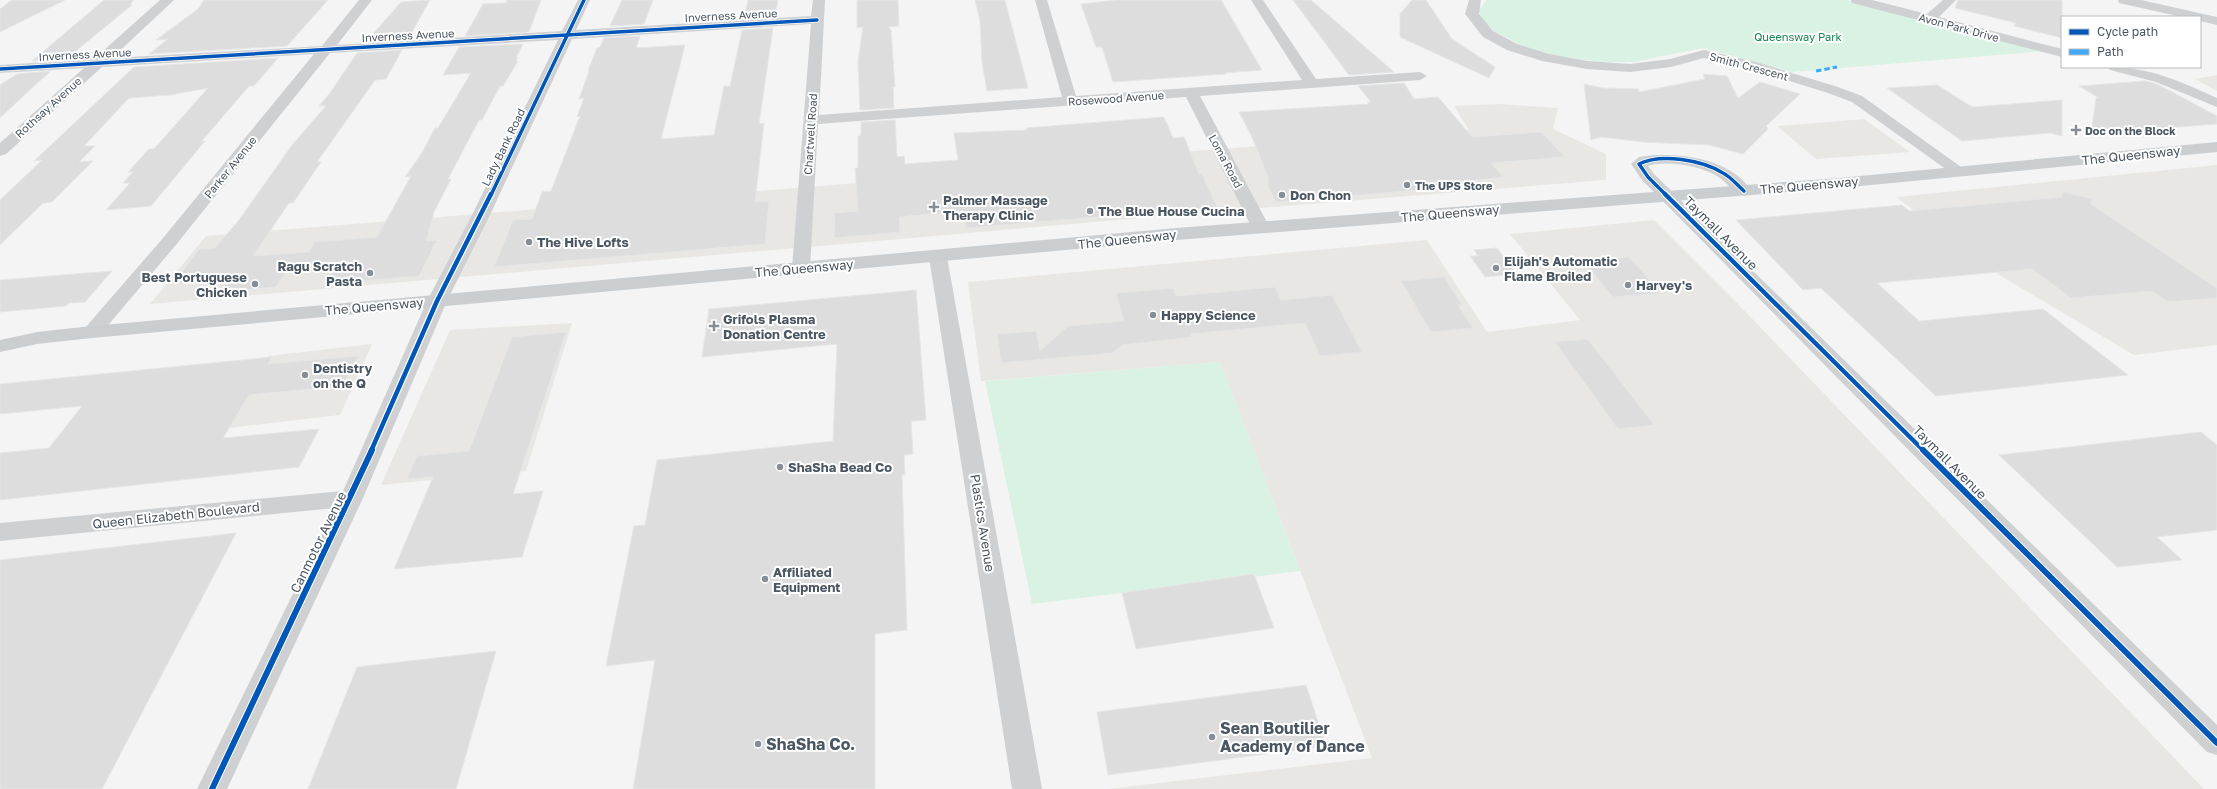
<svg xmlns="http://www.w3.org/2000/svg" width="2217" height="789" font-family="'Golos Text',sans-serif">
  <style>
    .commercial { fill: #e8e7e3 }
    .green { fill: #d9f2e3 }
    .building { fill: #ddddde; stroke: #e5e6e7 }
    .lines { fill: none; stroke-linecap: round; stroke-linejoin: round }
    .minor { fill: #ced0d2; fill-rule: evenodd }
    .primary { fill: #caced1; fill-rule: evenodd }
    .quiet { stroke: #3fa9f5; stroke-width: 3; stroke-dasharray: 5.5 3; stroke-linecap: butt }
    .cycleway-far2-casing { stroke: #fff; stroke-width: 5 }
    .cycleway-far1-casing { stroke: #fff; stroke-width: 7 }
    .cycleway-casing { stroke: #fff; stroke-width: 8 }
    .cycleway-far2 { stroke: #0057b8; stroke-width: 3.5 }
    .cycleway-far1 { stroke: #0057b8; stroke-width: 4.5 }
    .cycleway { stroke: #0057b8; stroke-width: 6 }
    .poi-dot { fill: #868d94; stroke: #fff; stroke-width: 1.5 }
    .labels { text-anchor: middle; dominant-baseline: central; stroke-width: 4; stroke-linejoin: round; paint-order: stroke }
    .far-street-label { font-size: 11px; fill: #4a5661; stroke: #fff }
    .far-park-label { font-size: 11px; fill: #17864f; stroke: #fff }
    .far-poi-label { font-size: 11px; font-weight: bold; fill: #4a5661; stroke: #fff; text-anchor: start }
    .street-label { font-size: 13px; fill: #4a5661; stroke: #fff }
    .poi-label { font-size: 13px; font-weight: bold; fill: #4a5661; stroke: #fff; text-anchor: start }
    .near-poi-label { font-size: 16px; font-weight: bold; fill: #4a5661; stroke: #fff; text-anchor: start }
  </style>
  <rect width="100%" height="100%" fill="#f4f4f4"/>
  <g class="commercial">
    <path d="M2217,75v16l-22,-12z"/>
    <path d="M1499,104l59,4 -5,21 53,25v26l-384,31 -1072,93 56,-68 739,-60 1,-6 523,-40 -15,-24z"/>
    <path d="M1864,119l46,33 -94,7 -39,-33z"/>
    <path d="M2217,165v180l-83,10 -133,-79 -105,-79z"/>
    <path d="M1654,220l83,83 467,486h-1096l264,-31 -152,-396 -239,19 -13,-99 459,-42 60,92 93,-12 -70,-86z"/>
    <path d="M572,323l-46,148 -145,14 69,-155z"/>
    <path d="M372,344l-32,71 -112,13 40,-72z"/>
  </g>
  <g class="green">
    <path d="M1486,0h360l199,51 -253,21 -89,-24 -70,14h-32l-40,-5 -34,-9 -33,-17 -13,-14 -2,-6z"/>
    <path d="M1220,362l80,209 -268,33 -47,-223z"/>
  </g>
  <g class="building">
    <path d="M12,0h53l-65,32v-23z"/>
    <path d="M104,0h30l-4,4 2,1 -66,54 -34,2z"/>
    <path d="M204,0h124l-41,46 -138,8 19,-15 -12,1 42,-31z"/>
    <path d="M430,0l-22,39 -42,3 35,-40z"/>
    <path d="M507,0h34l-12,32 -64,4 18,-32 23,-1z"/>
    <path d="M622,0h31l-9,24 -34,2z"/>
    <path d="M748,0h30l-3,17 -31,1z"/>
    <path d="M857,0h41l1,26 -11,1 3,3 4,57h-2l1,21 -34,2 -2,-49 5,-34 -6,1z"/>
    <path d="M975,0h30l23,88 -41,3 -5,-29 -2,-41z"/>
    <path d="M1117,0h104l41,70 -37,3 1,1 -113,8 -11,-35h-6l-15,-43z"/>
    <path d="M1293,0h18l83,72 -45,3z"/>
    <path d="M1412,0h14l26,39 43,28 -6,11 -89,-41v-23z"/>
    <path d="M1958,0h104v38l-48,-12 2,-3 -61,-15z"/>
    <path d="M773,28l-14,96 5,-1 -9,79 14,-1 -4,43 -271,23 19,-47 19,-1 10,-27 9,-1 29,-75 -3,1 7,-19 -5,1 10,-28h-1l9,-23 3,-1 4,-9 36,-2 -4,12 49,-3 -24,94 53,-4 10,-49h6l12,-56z"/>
    <path d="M523,44l-7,14 2,-1 -2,4h2l-15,25h-3l-18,34h-3l-31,59h3l-17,33 -8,29 11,-1 -18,36 -94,8 9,-15 -49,4 -9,14 -56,5 10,-13 -57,5 26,-35 16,-1 24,-28 53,-75 34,-39h-7l11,-13 27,-40 45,-3 -16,29 -11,1 -58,82h4l-28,41h-4l-36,53 56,-4 6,-10 62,-5 34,-61 -6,1 17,-24 13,-25h3l33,-55 -28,2 16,-28z"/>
    <path d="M278,58l-24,28h-5l-48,56 4,-1 -54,65 -45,4 24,-27h-7l10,-11h-5l21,-23h5l54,-61 -38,7 -41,3 -45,48h11l-16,16 14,-1 -41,41 -9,1 -43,42v-45l42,-40 -8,1 100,-94z"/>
    <path d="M51,71l-17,15 -34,32v-33l17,-11z"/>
    <path d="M1703,74l24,2 11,22 22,-16 40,12 -34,32 2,3 -25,25 -34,-9 -66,-3 -42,-5 -10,3 -7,-56 19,4 35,1 1,3 66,-13z"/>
    <path d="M2145,81l12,3 60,32v8l-126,10 5,-36h3l-20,-12z"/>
    <path d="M1404,83l10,16 24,-2 34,40 69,-5 24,25 -74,6 12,14 -43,5 4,4 -188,16 -8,-16v-9l-16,-40 -13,-25 130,-8 -2,-2h4l-13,-16z"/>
    <path d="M1937,85l35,22 90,-7v36l-12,-3 -88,8 -75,-53z"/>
    <path d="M1164,117l9,21 11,-1 15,37h3l15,33 -251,21 -2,-17 -65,6 1,15 -66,6 1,-25 23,-2 -3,-43h3v-32h3v-14l34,-2 2,37 7,-1 1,8 53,-4 -4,-27 73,-3 -1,-2z"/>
    <path d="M2063,192l29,7 -1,5 126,84v10l-49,4 -16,-11 -81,7 -39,-29 -155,14 42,38 124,-12 85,66 -192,21 -115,-108 -18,2 -67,-70 166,-15 7,6 153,-14z"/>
    <path d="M1497,248l20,26 -32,3 -15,-21h8l-4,-6z"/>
    <path d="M1629,257l18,20 13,16 -47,4 -29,-35z"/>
    <path d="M112,271l-27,31 -16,1 -3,3 -66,6v-32z"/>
    <path d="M1444,277l18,28h-4l15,23 -42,4 -30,-51z"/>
    <path d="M1275,287l6,13 51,-5 30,57 -42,4 -15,-33 -114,11 1,3 -70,8 -9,8 -112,10 -4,-29 39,-3 4,20 28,-25 56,-5 -8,-28 57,-5 3,8z"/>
    <path d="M916,290l10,130 -15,1 2,33 -9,1 1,20h-3l5,155 -32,4v155h-242l22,-129 -49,6 28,-140 11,-1 12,-65 176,-19 4,-97 -135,13 7,-48z"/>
    <path d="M566,332l-53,162 30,-3 -21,66 -128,12 39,-92 -26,2 10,-23 52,-5 43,-114z"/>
    <path d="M1587,339l14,17 53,69 -36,4 -63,-87z"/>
    <path d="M358,356l-16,30 -93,9 -26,43 96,-9 -20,38 -299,33v-47l49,-5 33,-42 -82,8v-30l272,-27 -4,7z"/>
    <path d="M2201,432l16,13v85l-60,7 25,23 -65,7 -118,-112z"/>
    <path d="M236,533l-134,256h-102v-229z"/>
    <path d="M1254,574l20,54 -138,21 -14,-56z"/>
    <path d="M496,651l-40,138h-148l49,-122z"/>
    <path d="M1306,685l20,61 -218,29 -11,-63z"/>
  </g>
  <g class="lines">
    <g class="minor">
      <path d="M160,0h14l-62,58 210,-12 37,-46h13l-35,45 225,-14 16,-31h12l-14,30 235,-14 2,-16h12l-6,115 243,-18 -27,-97h12l29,96 226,-16 -51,-80h12l53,79 104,-7 7,4 -7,4 -220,16 70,132 -3,4h-12l-3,-4 -66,-131 -368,27 -8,144 -3,4 -6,2 -6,-2 -3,-4 19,-244 -239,15 -83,178 -42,84 -84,197 -136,291h-30l138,-281 -335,33v-18l343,-32 84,-190 44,-84 87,-177 -228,13 -155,193 -76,90 -7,2 -7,-2 -3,-4 3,-4 78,-90 151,-184 -212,13 -96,87 -6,2v-13l84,-75 -84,5v-8l94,-6z"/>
      <path d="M1469,0h12l-2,14 14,17 24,13 32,10 38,7 43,3 40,-5 34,-9 52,12 82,25 24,9 106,76 -2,3h-12l-102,-73 -24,-9 -81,-25 -43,-10 -33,9 -41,5 -43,-3 -45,-8 -35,-11 -24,-13 -18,-23z"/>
      <path d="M1851,0h21l55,14 16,-14h13l-17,17 123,32v8l-210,-54z"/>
      <path d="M2118,0h23l76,17v8l-17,-4v-4h-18l-63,-14z"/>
      <path d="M2108,67c42,0 71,14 109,31v9l-61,-25 -46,-12z"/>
      <path d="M1654,155c35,-1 77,5 98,36l-2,4c-15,3 -21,-12 -33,-19 -17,-10 -49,-16 -69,-10l6,8 563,551v30l-10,-3 -565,-572 -11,-16 8,-7z"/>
      <path d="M938,252l6,1 3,4 95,532h-30l-83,-532 3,-4z"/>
    </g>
    <path class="primary" d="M2217,142v10l-378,36 -663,52 -1084,98 -55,6 -37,8v-12l37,-8 55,-6 1084,-98 663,-50z"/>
    <path class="quiet" d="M1816,71l21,-4"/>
    <defs>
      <g id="cycleway-far2">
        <path d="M0,69l817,-49"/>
        <path d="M491,195l93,-195"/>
        <path d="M1666,195l-18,-18 -9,-13c22,-11 63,-4 84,9 8,4 14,12 21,18"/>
      </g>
      <g id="cycleway-far1">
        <path d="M1665,194l259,257"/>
        <path d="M371,451l66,-150 54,-107"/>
      </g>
      <g id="cycleway">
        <path d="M1923,450l294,293"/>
        <path d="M212,789l160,-339"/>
      </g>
    </defs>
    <use href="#cycleway-far2" class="cycleway-far2-casing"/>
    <use href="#cycleway-far1" class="cycleway-far1-casing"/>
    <use href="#cycleway" class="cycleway-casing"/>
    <use href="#cycleway-far2" class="cycleway-far2"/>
    <use href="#cycleway-far1" class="cycleway-far1"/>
    <use href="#cycleway" class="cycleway"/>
  </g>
  <g class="poi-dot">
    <path d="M2074 124h4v4h4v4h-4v4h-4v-4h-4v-4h4z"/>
    <circle cx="1407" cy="185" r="4"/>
    <circle cx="1282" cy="195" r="4"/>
    <path d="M932 201h4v4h4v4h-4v4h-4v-4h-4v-4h4z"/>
    <circle cx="1090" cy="211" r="4"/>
    <circle cx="529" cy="242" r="4"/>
    <circle cx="1496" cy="268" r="4"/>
    <circle cx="370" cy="273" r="4"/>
    <circle cx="255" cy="284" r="4"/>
    <circle cx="1628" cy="285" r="4"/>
    <circle cx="1153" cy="315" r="4"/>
    <path d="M712 320h4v4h4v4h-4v4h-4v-4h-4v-4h4z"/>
    <circle cx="305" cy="375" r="4"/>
    <circle cx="780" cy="467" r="4"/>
    <circle cx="765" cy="579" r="4"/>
    <circle cx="1212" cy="737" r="4"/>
    <circle cx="758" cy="744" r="4"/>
  </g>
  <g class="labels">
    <g class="far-street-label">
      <text transform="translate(731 15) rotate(-3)">Inverness Avenue</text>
      <text transform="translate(1959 27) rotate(15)">Avon Park Drive</text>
      <text transform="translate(408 35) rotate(-3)">Inverness Avenue</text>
      <text transform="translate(85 54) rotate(-3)">Inverness Avenue</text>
      <text transform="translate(1749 66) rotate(15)">Smith Crescent</text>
      <text transform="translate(1116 98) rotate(-4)">Rosewood Avenue</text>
      <text transform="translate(48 107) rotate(-42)">Rothsay Avenue</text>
      <text transform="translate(810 134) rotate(-86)">Chartwell Road</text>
      <text transform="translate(503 147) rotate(-64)">Lady Bank Road</text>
      <text transform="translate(1226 161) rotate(62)">Loma Road</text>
      <text transform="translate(230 167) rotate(-51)">Parker Avenue</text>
    </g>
    <g class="far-park-label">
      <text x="1798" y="36">Queensway Park</text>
    </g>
    <g class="far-poi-label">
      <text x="2085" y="130">Doc on the Block</text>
      <text x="1415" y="185">The UPS Store</text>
    </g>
    <g class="street-label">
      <text transform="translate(2131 155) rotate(-6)">The Queensway</text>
      <text transform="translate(1809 185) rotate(-5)">The Queensway</text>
      <text transform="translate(1450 213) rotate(-5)">The Queensway</text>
      <text transform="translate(1721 233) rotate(45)">Taymall Avenue</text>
      <text transform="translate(1127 239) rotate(-6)">The Queensway</text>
      <text transform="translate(804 268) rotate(-5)">The Queensway</text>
      <text transform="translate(374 306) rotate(-5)">The Queensway</text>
      <text transform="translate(1950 462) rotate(45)">Taymall Avenue</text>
      <text transform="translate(176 515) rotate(-6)">Queen Elizabeth Boulevard</text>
      <text transform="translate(983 523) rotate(81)">Plastics Avenue</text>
      <text transform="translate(318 542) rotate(-64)">Canmotor Avenue</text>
    </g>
    <g class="poi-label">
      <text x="1290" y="195">Don Chon</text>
      <text x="943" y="200">Palmer Massage<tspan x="943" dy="15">Therapy Clinic</tspan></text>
      <text x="1098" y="211">The Blue House Cucina</text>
      <text x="537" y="242">The Hive Lofts</text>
      <text x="1504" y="261">Elijah's Automatic<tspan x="1504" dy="15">Flame Broiled</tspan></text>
      <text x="362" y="266" text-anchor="end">Ragu Scratch<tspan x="362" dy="15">Pasta</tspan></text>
      <text x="247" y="277" text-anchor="end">Best Portuguese<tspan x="247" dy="15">Chicken</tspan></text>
      <text x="1636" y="285">Harvey's</text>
      <text x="1161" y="315">Happy Science</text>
      <text x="723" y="319">Grifols Plasma<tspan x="723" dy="15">Donation Centre</tspan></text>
      <text x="313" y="368">Dentistry<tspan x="313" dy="15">on the Q</tspan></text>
      <text x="788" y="467">ShaSha Bead Co</text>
      <text x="773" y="572">Affiliated<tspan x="773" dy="15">Equipment</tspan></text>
    </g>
    <g class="near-poi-label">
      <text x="1220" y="728">Sean Boutilier<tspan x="1220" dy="18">Academy of Dance</tspan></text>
      <text x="766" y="744">ShaSha Co.</text>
    </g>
  </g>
  <rect x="2061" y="16" width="140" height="52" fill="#ffffff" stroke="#b7bbc0"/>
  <rect x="2069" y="29" width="20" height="6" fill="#0057b8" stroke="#b7bbc0"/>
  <text x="2097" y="36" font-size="12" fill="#4a5661">Cycle path</text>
  <rect x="2069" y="49" width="20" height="6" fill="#3fa9f5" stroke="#b7bbc0"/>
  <text x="2097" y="56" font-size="12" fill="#4a5661">Path</text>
</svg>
